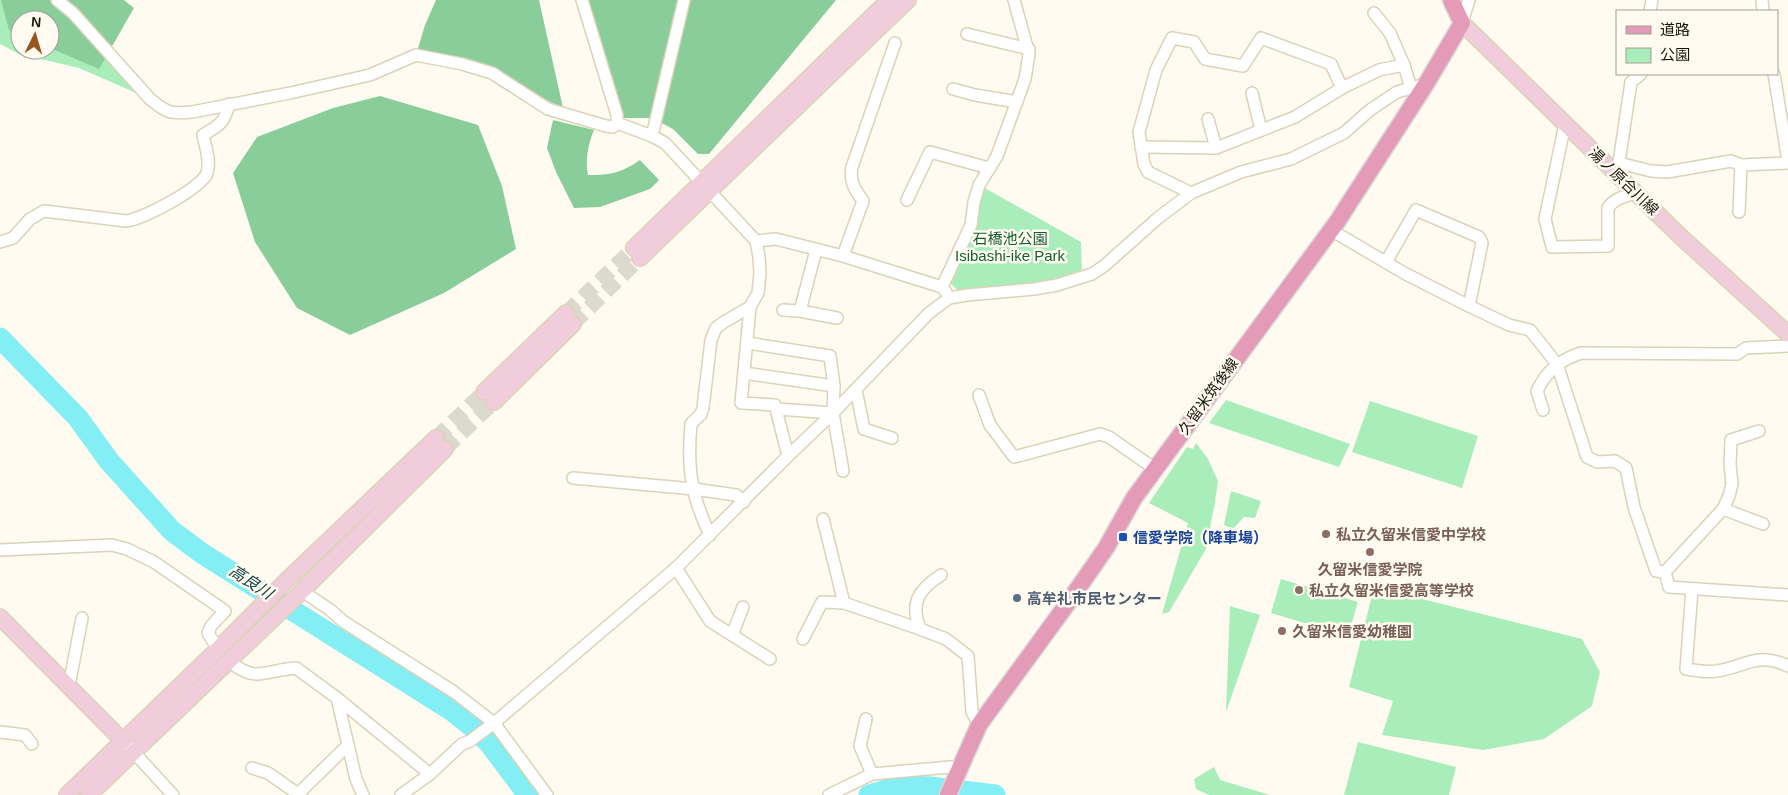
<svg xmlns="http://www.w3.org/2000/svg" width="1788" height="795" font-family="Helvetica,'Noto Sans JP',sans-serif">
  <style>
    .green { fill: #a9edba; fill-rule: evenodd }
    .forest { fill: #89cd9b }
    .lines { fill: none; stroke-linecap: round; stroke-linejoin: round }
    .river { stroke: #83eef4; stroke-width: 21 }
    .secondary-tunnel { stroke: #dcd9ce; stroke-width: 15; stroke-dasharray: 15 8; stroke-linecap: butt }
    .street-casing { stroke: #dcd2b7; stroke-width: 14 }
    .secondary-casing { stroke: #dcd2b7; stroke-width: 18 }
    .primary-casing { stroke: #dadad8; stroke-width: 19 }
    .street { stroke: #fff; stroke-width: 11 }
    .secondary { stroke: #f1cddb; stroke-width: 15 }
    .primary { stroke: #e39bb8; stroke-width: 16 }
    .education-dot { fill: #8d6e63; stroke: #fffbf0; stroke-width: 2 }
    .transit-dot { fill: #1a4fb4; stroke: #fffbf0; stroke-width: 2 }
    .service-dot { fill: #5c6f8a; stroke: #fffbf0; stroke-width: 2 }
    .labels { text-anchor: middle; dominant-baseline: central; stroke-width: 5; stroke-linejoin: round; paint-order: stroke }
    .street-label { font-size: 15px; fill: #19160c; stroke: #fffbf0 }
    .park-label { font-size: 15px; fill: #135f31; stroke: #fffbf0 }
    .education-label { font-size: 15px; font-weight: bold; fill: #785e54; stroke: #fffbf0; text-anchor: start }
    .transit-label { font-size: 15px; font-weight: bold; fill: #164399; stroke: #fffbf0; text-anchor: start }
    .service-label { font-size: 15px; font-weight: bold; fill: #4e5e75; stroke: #fffbf0; text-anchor: start }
    .water-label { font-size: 16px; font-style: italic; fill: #0f4144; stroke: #fffbf0 }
  </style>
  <rect width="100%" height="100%" fill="#fffbf0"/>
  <g class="green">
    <path d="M0,0h56l94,99 -71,-31 -60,-14 -19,-10zM20,20h30v30h-30z"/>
    <path d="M983,187l98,55 1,32 -28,5 -19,6 -75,7 -9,-8 24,-56 4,-30z"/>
    <path d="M1226,400l124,44 -11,23 -130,-44z"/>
    <path d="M1370,401l108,35 -16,52 -110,-36z"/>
    <path d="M1196,443l12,16 10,22 -3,21 -9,47 -37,63 -7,2 26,-91 -39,-20 38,-56 6,2z"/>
    <path d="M1231,491l30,10 -6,17 -11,-1 -11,12 -9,-4z"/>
    <path d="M1281,579l77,23 -10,34 -77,-23z"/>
    <path d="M1374,587l208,52 18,33 -8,34 -48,33 -61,11 -101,-15 11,-34 -44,-14z"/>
    <path d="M1230,606l30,9 -34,97z"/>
    <path d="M1358,742l98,25 -7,28h-105z"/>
    <path d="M1214,767l6,13 50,15h-61l-13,-6 -2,-10z"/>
  </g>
  <g class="forest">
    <path d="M1,0h123l10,8 -35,61 -49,-21v-28h-30v14l-11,-4z"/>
    <path d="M436,0h103l24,108 -71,-35 -76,-18 9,-30z"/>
    <path d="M585,0h251l-127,154h-11l-25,-25 -21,-11h-28z"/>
    <path d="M380,96l98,29 24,61 14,63 -72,44 -94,42 -53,-27 -42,-66 -22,-69 24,-36 76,-29z"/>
    <path d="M553,120l41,10c-6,15 -9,29 -6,45 23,0 33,-2 52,-15l19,20 -9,9 -50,18 -26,1 -18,-36 -9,-24z"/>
  </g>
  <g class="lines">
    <g class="river">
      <path d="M0,338l78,80 31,43 63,70 31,23 248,156 24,19 14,14 39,52"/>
      <path d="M869,795l31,-9 30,1 65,8"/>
    </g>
    <g class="secondary-tunnel">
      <path d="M566,313l68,-65"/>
      <path d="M573,324l67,-66"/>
      <path d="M436,438l48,-46"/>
      <path d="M445,449l49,-47"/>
    </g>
    <defs>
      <g id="street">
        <path d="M57,0l16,13 77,86c17,14 20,15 42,13l98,-19 80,-18 46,-20 46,9 30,9 56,36 58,17 7,1 4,-4"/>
        <path d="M582,0l35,115v8"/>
        <path d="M1762,0l1,11"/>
        <path d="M1650,11l2,-11"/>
        <path d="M1374,13l16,20 14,32"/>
        <path d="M1462,23l7,-23"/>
        <path d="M967,34l62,15"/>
        <path d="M1774,74l14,87"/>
        <path d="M953,89l22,6 42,7"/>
        <path d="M1252,93l9,37"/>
        <path d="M1208,119l8,29"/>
        <path d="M617,123l35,13 13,7 91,98 3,16 1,16 -2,20 -8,14 -26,15 -8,6 -5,12 -8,68 -2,6 -10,10c-4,43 0,72 19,111"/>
        <path d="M1565,124l-20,95 7,28 56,-1v-38c6,-10 18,-12 28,-15"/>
        <path d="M652,136l32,-136"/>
        <path d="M1141,147l75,1 79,-31 47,-29"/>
        <path d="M1619,163l32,8 16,1 64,-11 10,4"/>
        <path d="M1618,169l13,-87 10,-8"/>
        <path d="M1191,193l-43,-21 -4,-8 -5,-32 17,-62 16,-32 22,4 11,17 38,7 18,-28 70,26 11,24 37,-18 25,-5 7,23"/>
        <path d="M907,200l23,-48 59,16"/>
        <path d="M1739,212l2,-47 47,-2"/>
        <path d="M1331,230l73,43 65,33 40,19 21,5 27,34 30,93 10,5 18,-1 11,7 8,39 22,64 9,1 4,15 119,8"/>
        <path d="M756,241l20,-2 67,17 99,31 4,5"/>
        <path d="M0,242l13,-4 17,-19 14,-8 82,10c17,-2 76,-33 81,-48 4,-12 -2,-27 -4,-38 16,-10 21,-11 26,-31"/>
        <path d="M816,250l-16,61 37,7"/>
        <path d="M843,256l20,-55c-8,-11 -14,-20 -11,-34l43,-124"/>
        <path d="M1386,262l30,-52 63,27 3,6 -13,63"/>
        <path d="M942,287l29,-62 3,-23 5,-17 18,-29 28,-77 4,-25 -15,-54"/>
        <path d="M750,307l-9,96 34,2 13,51"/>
        <path d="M783,310l17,1"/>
        <path d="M748,343l82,13 4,30 -1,27 10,58"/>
        <path d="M744,373l90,13"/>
        <path d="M856,390l8,39 28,9"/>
        <path d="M979,395l11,30 24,32 86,-23 9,3 46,32"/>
        <path d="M777,409l56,4"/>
        <path d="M1543,410l-6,-19c10,-21 23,-31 44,-38l156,1 9,-6 42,-2"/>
        <path d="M573,478l121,11 42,6 8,7"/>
        <path d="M1723,509l6,-13 3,-12 -2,-20 1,-24 28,-9"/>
        <path d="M823,519l21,84 76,26"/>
        <path d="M0,550l112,-5 15,4 27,13 71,49 -14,15 -3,7 10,16"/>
        <path d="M676,568l34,53 60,38"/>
        <path d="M1665,572l58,-63 40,15"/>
        <path d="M941,575c-23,15 -31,28 -21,54l26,10 22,17 4,56 7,13"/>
        <path d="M1692,589l-6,80c9,1 21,4 31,2 28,-4 40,-20 71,-5"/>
        <path d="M302,591l27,18 15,13 110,70 40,31 53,72"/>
        <path d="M732,635l11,-28"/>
        <path d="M803,639l19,-37 22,1"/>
        <path d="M229,661c28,23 35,9 67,7l41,30 19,81 7,16"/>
        <path d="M69,686l13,-68"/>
        <path d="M337,698l93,76"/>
        <path d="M866,719l-6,27 12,28"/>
        <path d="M0,732l25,3 7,9"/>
        <path d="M129,747l44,48"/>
        <path d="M252,768l16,5 30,21 50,-49"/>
        <path d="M401,795l29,-21 32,-30 8,-3 24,-18 182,-155 112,-112 45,-43 95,-99 21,-16 18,-3 67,-6 23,-4 35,-11 12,-8 54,-48 33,-25 50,-21 50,-13 53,-26 26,-23 27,-18 29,-8"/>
        <path d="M829,795l43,-21 89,-8"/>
      </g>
      <g id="secondary">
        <path d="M1462,23l218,213 108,98"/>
        <path d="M634,248l255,-248"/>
        <path d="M640,258l268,-258"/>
        <path d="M484,392l82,-79"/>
        <path d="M494,402l79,-78"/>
        <path d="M0,617l123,124"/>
        <path d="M67,795l151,-146 68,-68 150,-143"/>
        <path d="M89,795l213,-204 143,-142"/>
      </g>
      <path id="primary" d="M948,795l31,-70 86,-118 41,-59 28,-50 203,-276 89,-138 36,-61 -11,-23"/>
    </defs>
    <use href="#street" class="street-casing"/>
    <use href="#secondary" class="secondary-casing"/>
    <use href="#primary" class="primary-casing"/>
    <use href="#street" class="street"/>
    <use href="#secondary" class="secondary"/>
    <use href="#primary" class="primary"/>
  </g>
  <g class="education-dot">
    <circle cx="1326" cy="534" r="5"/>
    <circle cx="1370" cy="552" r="5"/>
    <circle cx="1299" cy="590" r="5"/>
    <circle cx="1282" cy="631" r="5"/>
  </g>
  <rect class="transit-dot" x="1118" y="532" width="10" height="10" rx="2.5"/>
  <circle class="service-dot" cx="1017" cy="598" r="5"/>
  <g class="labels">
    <g class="street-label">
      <text transform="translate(1624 181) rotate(44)">湯ノ原合川線</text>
      <text transform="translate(1208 396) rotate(-54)">久留米筑後線</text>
    </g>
    <g class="park-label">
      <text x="1010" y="238">石橋池公園<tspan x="1010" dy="17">Isibashi-ike Park</tspan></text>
    </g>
    <g class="education-label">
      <text x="1336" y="534">私立久留米信愛中学校</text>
      <text x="1370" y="569" text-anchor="middle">久留米信愛学院</text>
      <text x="1309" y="590">私立久留米信愛高等学校</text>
      <text x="1292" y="631">久留米信愛幼稚園</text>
    </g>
    <g class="transit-label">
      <text x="1133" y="537">信愛学院（降車場）</text>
    </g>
    <g class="service-label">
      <text x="1027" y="598">高牟礼市民センター</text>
    </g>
    <g class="water-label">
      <text transform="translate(251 582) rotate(33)">高良川</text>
    </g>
  </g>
  <rect x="1616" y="10" width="162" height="65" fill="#fffbf0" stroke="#a39f95"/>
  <rect x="1626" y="26" width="25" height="8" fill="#e39bb8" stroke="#a39f95"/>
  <text x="1660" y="35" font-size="15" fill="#19160c">道路</text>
  <rect x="1626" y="48" width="25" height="15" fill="#a9edba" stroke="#a39f95"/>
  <text x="1660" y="60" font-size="15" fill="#19160c">公園</text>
  <g transform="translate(35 35) rotate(5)"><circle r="24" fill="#fffbf0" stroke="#a39f95"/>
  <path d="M0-4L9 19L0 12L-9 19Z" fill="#975620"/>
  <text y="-8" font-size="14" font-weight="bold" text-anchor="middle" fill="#19160c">N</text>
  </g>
</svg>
